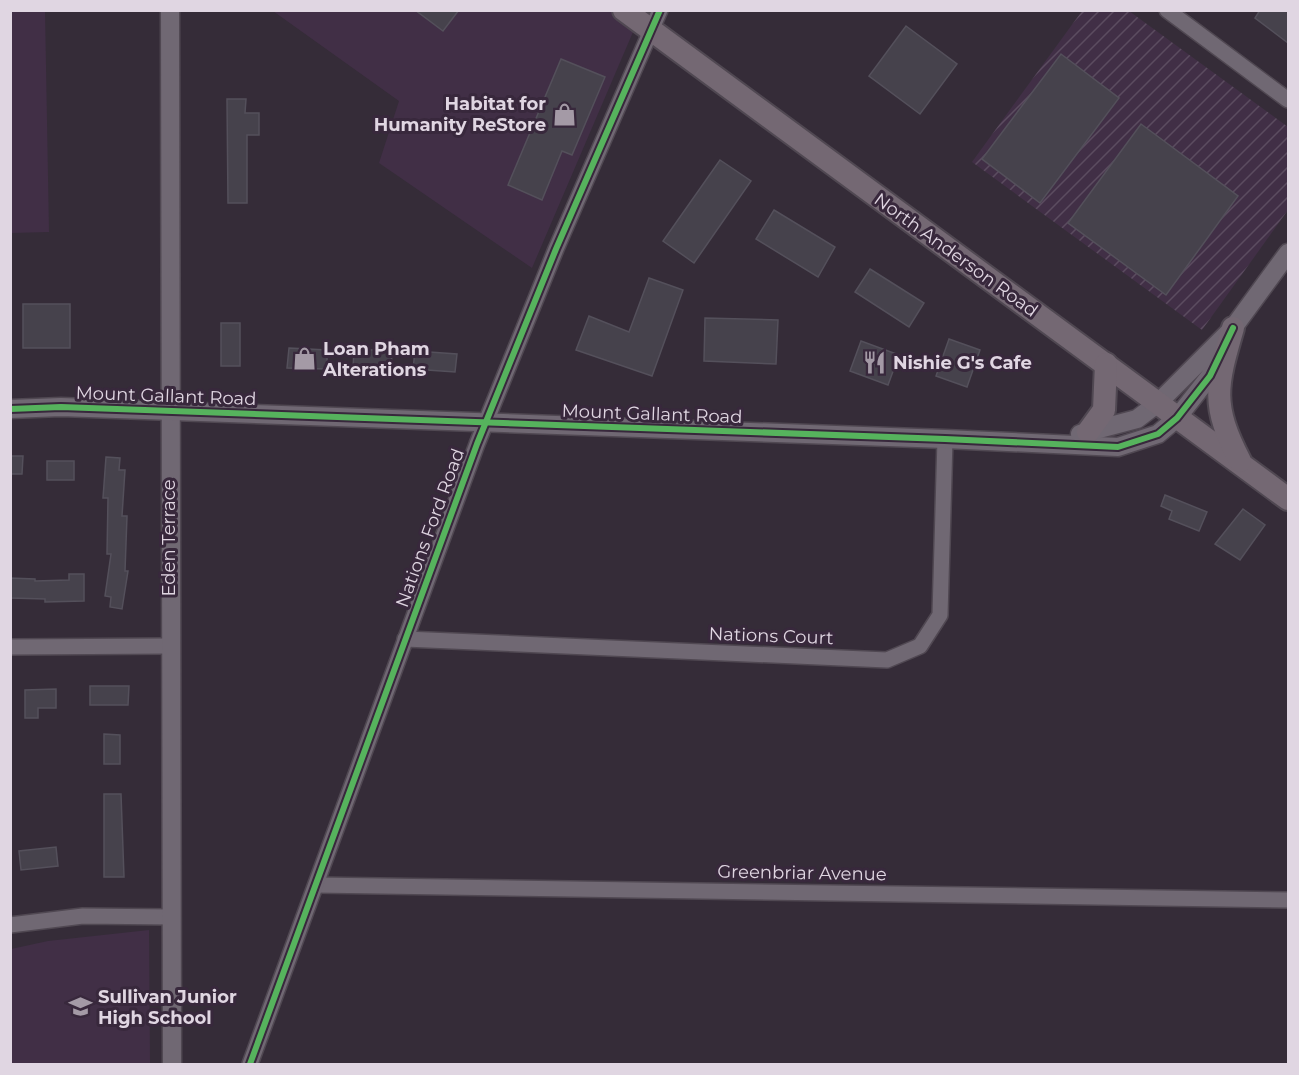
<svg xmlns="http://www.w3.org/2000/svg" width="1299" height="1075" font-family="Montserrat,sans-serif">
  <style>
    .built { fill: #412f46 }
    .industrial { fill: url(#industrial-furrows) }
    .building { fill: #46424c; stroke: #54505b; stroke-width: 1.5 }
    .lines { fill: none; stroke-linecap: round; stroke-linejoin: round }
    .minor-casing { stroke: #504852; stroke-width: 18 }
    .tertiary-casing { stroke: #504852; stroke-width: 21 }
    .primary-casing { stroke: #504852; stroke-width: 26 }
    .minor { stroke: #706873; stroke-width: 15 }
    .tertiary { stroke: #706873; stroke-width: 18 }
    .primary { stroke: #746873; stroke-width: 22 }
    .cycleway-casing { stroke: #38283c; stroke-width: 10 }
    .cycleway { stroke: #56b35d; stroke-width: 6 }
    .labels { text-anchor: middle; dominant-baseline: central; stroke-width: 6; stroke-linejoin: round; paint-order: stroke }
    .poi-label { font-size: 18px; font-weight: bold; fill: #e0d6e2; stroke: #38283c; text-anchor: start }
    .street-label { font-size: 18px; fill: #e0d6e2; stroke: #38283c }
  </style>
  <defs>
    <pattern id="industrial-furrows" width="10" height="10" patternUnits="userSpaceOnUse" patternTransform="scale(1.5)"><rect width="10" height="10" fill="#412f46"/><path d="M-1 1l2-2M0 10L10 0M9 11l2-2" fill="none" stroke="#5c4c60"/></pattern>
  </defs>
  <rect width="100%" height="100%" fill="#352c38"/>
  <g class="built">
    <path d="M10,11h35l4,221 -38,1z"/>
    <path d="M273,11h369l-110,257 -153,-105 20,-62z"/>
    <path d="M149,930l1,134h-139v-115l37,-8z"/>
  </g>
  <path class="industrial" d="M1082,11h47l159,116v83l-86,120 -230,-168z"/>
  <g class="building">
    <path d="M415,10h44l-16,21z"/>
    <path d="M1260,10h28v33l-33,-25z"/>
    <path d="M906,26l51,38 -37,50 -51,-38z"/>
    <path d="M1061,54l58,44 -79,105 -58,-44z"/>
    <path d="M561,59l44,18 -33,78 -10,-4 -20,49 -34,-15z"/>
    <path d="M227,99h19l-1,14h14v22h-12v68h-19z"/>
    <path d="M1141,124l97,72 -72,99 -98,-72z"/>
    <path d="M720,160l31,21 -57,82 -31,-22z"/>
    <path d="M774,210l61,37 -17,30 -62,-38z"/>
    <path d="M870,269l54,34 -15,24 -54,-35z"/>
    <path d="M649,278l34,12 -31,86 -76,-26 13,-34 40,16z"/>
    <rect x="23" y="304" width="47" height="44"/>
    <path d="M705,318l73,2 -2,44 -72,-3z"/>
    <rect x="221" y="323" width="19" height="43"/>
    <path d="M949,339l31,11 -13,37 -31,-11z"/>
    <path d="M861,341l38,14 -11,30 -38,-14z"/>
    <path d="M289,348l38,2v19l-40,-1z"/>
    <path d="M354,349l38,2 -1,20 -38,-2z"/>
    <path d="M415,351l42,3 -2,18 -42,-3z"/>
    <path d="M10,456h13l-1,18h-12z"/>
    <path d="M106,457l14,1 -1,12h6l-3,46h5l-2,55h3l-6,38 -12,-2 1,-10 -6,-1 6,-42h-4l1,-56h-5z"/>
    <rect x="47" y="461" width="27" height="19"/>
    <path d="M1165,495l42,17 -8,19 -30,-12 3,-8 -11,-5z"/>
    <path d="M1243,509l22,16 -25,35 -25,-16z"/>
    <path d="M69,574h15v27l-39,1v-3l-35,-1v-20l25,1v2l34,-1z"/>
    <path d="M90,686h39l-1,19h-38z"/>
    <path d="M56,689v19h-18v10h-13v-28z"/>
    <path d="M104,734l16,1v29h-16z"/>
    <path d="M104,794h17l3,83h-20z"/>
    <path d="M56,847l2,19 -37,4 -2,-19z"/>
  </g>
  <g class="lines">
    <defs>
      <g id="minor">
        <path d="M1167,10l121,90"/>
        <path d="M405,639l482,21 33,-14 20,-31 5,-176"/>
        <path d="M10,647l159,-1"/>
        <path d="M316,885l972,15"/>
        <path d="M10,925l73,-9 88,1"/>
        <path d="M250,1064l227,-620 79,-195 104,-239"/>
      </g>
      <g id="tertiary">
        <path d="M170,10l2,1054"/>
        <path d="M10,409l51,-2 884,32 173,8 40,-13 19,-16 33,-42 10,-22"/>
        <path d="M1080,434l57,-15 21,-16 75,-75 55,-75"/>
      </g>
      <g id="primary">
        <path d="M624,10l664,489"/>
        <path d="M1233,328c-17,58 -22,77 7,133"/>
        <path d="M1088,432l16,-22 2,-46"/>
      </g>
    </defs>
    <use href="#minor" class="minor-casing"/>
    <use href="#tertiary" class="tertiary-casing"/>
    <use href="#primary" class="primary-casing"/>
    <use href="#minor" class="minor"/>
    <use href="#tertiary" class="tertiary"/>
    <use href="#primary" class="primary"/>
    <defs>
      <g id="cycleway">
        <path d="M10,409l51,-2 884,32 173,8 40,-13 19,-16 33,-42 23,-48"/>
        <path d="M250,1064l227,-620 79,-195 104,-239"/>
      </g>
    </defs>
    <use href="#cycleway" class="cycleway-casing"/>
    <use href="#cycleway" class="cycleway"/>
  </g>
  <defs>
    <symbol id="shop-bare" viewBox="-9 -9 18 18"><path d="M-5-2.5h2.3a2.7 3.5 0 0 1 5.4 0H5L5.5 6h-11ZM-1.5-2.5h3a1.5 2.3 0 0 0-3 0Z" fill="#a49aa6" stroke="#38283c" stroke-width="2.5" paint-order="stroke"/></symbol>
    <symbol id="restaurant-bare" viewBox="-9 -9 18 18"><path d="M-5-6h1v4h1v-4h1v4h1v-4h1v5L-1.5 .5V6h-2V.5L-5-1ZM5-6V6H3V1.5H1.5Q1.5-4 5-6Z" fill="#a49aa6" stroke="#38283c" stroke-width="2.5" paint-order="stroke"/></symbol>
    <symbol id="school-bare" viewBox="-9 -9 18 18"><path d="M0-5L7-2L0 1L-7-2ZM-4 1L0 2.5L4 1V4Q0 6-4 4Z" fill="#a49aa6" stroke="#38283c" stroke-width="2.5" paint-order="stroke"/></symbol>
  </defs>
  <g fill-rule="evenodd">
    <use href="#shop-bare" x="548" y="98" width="33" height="33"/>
    <use href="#shop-bare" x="288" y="342" width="33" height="33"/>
    <use href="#restaurant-bare" x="858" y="346" width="33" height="33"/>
    <use href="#school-bare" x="64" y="990" width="33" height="33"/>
  </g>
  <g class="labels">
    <g class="poi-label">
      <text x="546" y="104" text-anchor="end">Habitat for<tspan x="546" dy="21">Humanity ReStore</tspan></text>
      <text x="323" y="349">Loan Pham<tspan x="323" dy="21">Alterations</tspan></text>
      <text x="893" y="363">Nishie G's Cafe</text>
      <text x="98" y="997">Sullivan Junior<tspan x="98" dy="21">High School</tspan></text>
    </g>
    <g class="street-label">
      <text transform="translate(956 255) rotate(36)">North Anderson Road</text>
      <text transform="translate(166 396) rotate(2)">Mount Gallant Road</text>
      <text transform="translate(652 414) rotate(2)">Mount Gallant Road</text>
      <text transform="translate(430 528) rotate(-70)">Nations Ford Road</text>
      <text transform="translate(169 538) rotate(-90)">Eden Terrace</text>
      <text transform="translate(771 636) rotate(2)">Nations Court</text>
      <text transform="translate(802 873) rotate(1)">Greenbriar Avenue</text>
    </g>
  </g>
  <rect width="1299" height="1075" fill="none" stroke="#e0d6e2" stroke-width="24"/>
</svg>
